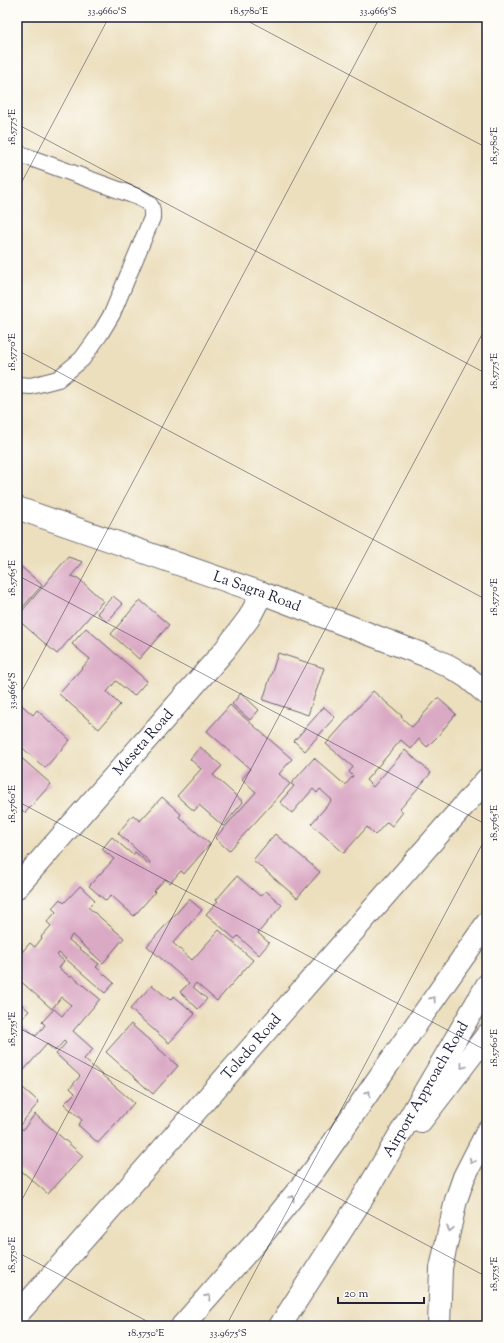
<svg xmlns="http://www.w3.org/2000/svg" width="504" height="1343" font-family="'Sorts Mill Goudy',serif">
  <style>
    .building { fill: #daa9c4 }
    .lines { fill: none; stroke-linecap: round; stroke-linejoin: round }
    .service-casing { stroke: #696469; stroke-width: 18 }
    .minor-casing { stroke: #696469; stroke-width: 24 }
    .primary-casing { stroke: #696469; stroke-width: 24 }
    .motorway-casing { stroke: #696469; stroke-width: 24 }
    .service { stroke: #fff; stroke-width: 16 }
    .minor { stroke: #fff; stroke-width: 22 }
    .primary { stroke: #fff; stroke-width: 22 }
    .motorway { stroke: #fff; stroke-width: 22 }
    .oneway { stroke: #9c9ca7 }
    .ticks { fill: none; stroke: #22223b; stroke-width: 1; stroke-opacity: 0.45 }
    .labels { text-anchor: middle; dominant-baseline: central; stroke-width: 3.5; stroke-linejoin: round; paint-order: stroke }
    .street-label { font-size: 15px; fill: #22223b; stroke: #fdfcf7 }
    .neatline { fill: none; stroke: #22223b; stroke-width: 1.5 }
    .ticks-label { font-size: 10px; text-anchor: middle; fill: #22223b }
  </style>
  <rect width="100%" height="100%" fill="#fdfcf7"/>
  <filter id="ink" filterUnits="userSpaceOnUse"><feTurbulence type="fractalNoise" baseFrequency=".025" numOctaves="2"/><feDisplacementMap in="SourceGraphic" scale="8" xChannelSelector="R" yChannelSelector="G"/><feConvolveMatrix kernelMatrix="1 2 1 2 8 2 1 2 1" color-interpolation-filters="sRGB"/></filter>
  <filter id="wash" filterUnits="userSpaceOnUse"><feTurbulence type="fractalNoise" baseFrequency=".012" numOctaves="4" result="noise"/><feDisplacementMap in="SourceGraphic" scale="16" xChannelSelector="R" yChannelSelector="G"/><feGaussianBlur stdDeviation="0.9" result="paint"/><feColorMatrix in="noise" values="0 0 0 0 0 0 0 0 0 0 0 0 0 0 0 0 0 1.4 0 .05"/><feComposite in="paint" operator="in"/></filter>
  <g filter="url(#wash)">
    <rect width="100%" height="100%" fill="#ecdfbe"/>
    <g id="blocks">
      <g class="building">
        <path d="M68,557l15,5 -12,14 7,2 25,23 -46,53 -40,-35v-2z"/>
        <path d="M17,563l25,22 -25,29z"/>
        <path d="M113,596l10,8 -16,18 -10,-9z"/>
        <path d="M140,600l29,25 -30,34 -28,-25z"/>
        <path d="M86,628l61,53 -13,15 -18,-15 -9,11 13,13 -21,24 -40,-35 31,-35 -18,-15z"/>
        <path d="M278,653l46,15 -16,47 -45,-15z"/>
        <path d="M373,691l29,25 -1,1 11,10 26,-29 18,16 -19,23 -10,10 -8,-8 -8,10 -10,-9 -35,40 7,7 32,-37 26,23 -31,36 3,3 -11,14 -5,-4 -12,13 -8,-8 -23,26 -33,-29 21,-24 -12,-11 -3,4 -4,-4 -21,24 -12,-11 14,-16 -3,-2 23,-26 31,27 8,-9 -4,-4 4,-5 -27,-23z"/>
        <path d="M241,693l18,17 -9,10 -18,-16z"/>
        <path d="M17,701l16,14 4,-5 33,30 -25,28 -28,-25z"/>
        <path d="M230,705l62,54 -13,15 11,10 -61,67 -14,-13 41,-46 -14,-13 8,-10 -43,-38z"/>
        <path d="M324,707l11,10 -30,34 -11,-10z"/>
        <path d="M200,747l22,19 -9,9 30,27 -20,24 -24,-21 -5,6 -17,-15 24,-27 -11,-10z"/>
        <path d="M17,754l34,30 -26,29 -8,-8z"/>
        <path d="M162,797l19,17 -2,3 31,27 -26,30 -3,-3 -11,12 -5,-4 -11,12 1,1 -21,24 -23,-21 -5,6 -17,-15 25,-27 -12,-10 10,-12 21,18 2,-3 14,12 1,-2 -32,-29 15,-18 7,6z"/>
        <path d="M275,834l45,38 -23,26 -44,-38z"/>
        <path d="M237,876l23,20 6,-5 16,14 -24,28 11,10 -10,12 -21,-19 -3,3 -29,-25 12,-13 -2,-1z"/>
        <path d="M80,886l15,14 -7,7 36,31 -21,25 -31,-28 -3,5 30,24 -3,3 18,16 -9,10 -46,-40 -2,2 7,6 -5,7 11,9 2,-1 28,23 -27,32 20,18 -9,10 50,44 -36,40 -20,-18 4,-5 -18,-16 11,-11 -5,-5 10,-12 -24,-22 10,-11 -2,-2 -9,10 -8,-7 -30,34v-78l12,11 -10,11 17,14 9,-11 -3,-3 12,-13 8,7 9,-11 -10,-8 -9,12 -35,-31v-30l5,4 8,-9 5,4 7,-9 -1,-1 10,-11 -4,-4 9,-10 -4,-4 8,-9 4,4z"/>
        <path d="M189,899l13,11 -29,33 19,17 27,-30 34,30 -36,41 -21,-18 -3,4 14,12 -9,10 -18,-17 9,-9 -42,-37z"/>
        <path d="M152,985l18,15 4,-4 21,18 -26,29 -39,-34z"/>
        <path d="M131,1024l47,42 -25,28 -47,-42z"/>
        <path d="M23,1088l16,14 -20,24 4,4 12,-16 48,42 -35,38 -31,-27v-72z"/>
      </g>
    </g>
  </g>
  <g filter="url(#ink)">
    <use href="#blocks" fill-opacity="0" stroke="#696469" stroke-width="1"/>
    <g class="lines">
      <defs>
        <path id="service" d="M17,153l121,44c11,6 15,7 14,21l-40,96 -12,20 -18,25 -24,20 -27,7 -14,-1"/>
        <g id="minor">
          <path id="s1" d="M17,508l245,85 170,65 17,8 18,11 20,17"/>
          <path id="s2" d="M17,887l207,-236 25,-33 13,-25"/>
          <path id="s3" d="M17,1315l470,-536"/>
        </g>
        <g id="primary">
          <path d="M421,1121l66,-86"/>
          <path id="s4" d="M280,1326l85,-132 122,-209"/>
        </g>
        <g id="motorway">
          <path d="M182,1326l81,-92 52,-65 172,-246"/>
          <path d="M439,1326l2,-58 15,-68 8,-23 23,-45"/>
        </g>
      </defs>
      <use href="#service" class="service-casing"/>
      <use href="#minor" class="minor-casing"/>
      <use href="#primary" class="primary-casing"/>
      <use href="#motorway" class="motorway-casing"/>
      <use href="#service" class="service"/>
      <use href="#minor" class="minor"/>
      <use href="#primary" class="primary"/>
      <use href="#motorway" class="motorway"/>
    </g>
    <defs><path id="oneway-chevron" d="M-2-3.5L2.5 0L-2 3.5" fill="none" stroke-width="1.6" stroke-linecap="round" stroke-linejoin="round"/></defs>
    <g class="oneway">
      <use href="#oneway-chevron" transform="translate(433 999) rotate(-55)"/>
      <use href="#oneway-chevron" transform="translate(463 1066) rotate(128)"/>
      <use href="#oneway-chevron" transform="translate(368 1093) rotate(-55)"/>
      <use href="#oneway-chevron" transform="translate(472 1161) rotate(118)"/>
      <use href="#oneway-chevron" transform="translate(292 1198) rotate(-52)"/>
      <use href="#oneway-chevron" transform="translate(450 1229) rotate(102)"/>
      <use href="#oneway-chevron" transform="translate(208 1297) rotate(-48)"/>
    </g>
  </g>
  <path class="ticks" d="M240,17l247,131M17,124l470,250M17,191l92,-174M17,350l470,250M17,575l470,250M17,700l363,-683M17,801l470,250M17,1027l470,250M17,1209l470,-884M17,1252l139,74M226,1326l261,-491"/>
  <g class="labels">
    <g class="street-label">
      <text stroke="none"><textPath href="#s1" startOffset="254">La Sagra Road</textPath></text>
      <text stroke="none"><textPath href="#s2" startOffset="192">Meseta Road</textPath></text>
      <text stroke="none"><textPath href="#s3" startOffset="356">Toledo Road</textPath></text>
      <text stroke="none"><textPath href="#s4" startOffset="278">Airport Approach Road</textPath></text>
    </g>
  </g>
  <rect width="504" height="1343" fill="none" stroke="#fdfcf7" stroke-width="44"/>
  <path d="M338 1297v6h86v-6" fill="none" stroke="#22223b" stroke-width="2"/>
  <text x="344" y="1297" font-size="12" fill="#22223b" stroke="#fdfcf7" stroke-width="3" paint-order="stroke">20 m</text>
  <rect x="22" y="22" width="460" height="1299" class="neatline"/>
  <g class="ticks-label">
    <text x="107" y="14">33.9660°S</text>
    <text x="249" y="14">18.5780°E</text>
    <text x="378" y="14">33.9665°S</text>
    <text transform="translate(11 127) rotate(-90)" y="4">18.5775°E</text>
    <text transform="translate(493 146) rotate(-90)" y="4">18.5780°E</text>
    <text transform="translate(11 352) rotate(-90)" y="4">18.5770°E</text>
    <text transform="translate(493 371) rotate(-90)" y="4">18.5775°E</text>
    <text transform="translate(11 578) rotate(-90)" y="4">18.5765°E</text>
    <text transform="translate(493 597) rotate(-90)" y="4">18.5770°E</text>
    <text transform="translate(11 691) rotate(-90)" y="4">33.9665°S</text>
    <text transform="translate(11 804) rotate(-90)" y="4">18.5760°E</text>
    <text transform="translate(493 823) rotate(-90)" y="4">18.5765°E</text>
    <text transform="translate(11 1029) rotate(-90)" y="4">18.5755°E</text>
    <text transform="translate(493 1048) rotate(-90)" y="4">18.5760°E</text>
    <text transform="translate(11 1255) rotate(-90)" y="4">18.5750°E</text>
    <text transform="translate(493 1274) rotate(-90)" y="4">18.5755°E</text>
    <text x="146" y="1336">18.5750°E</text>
    <text x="228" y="1336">33.9675°S</text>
  </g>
</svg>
